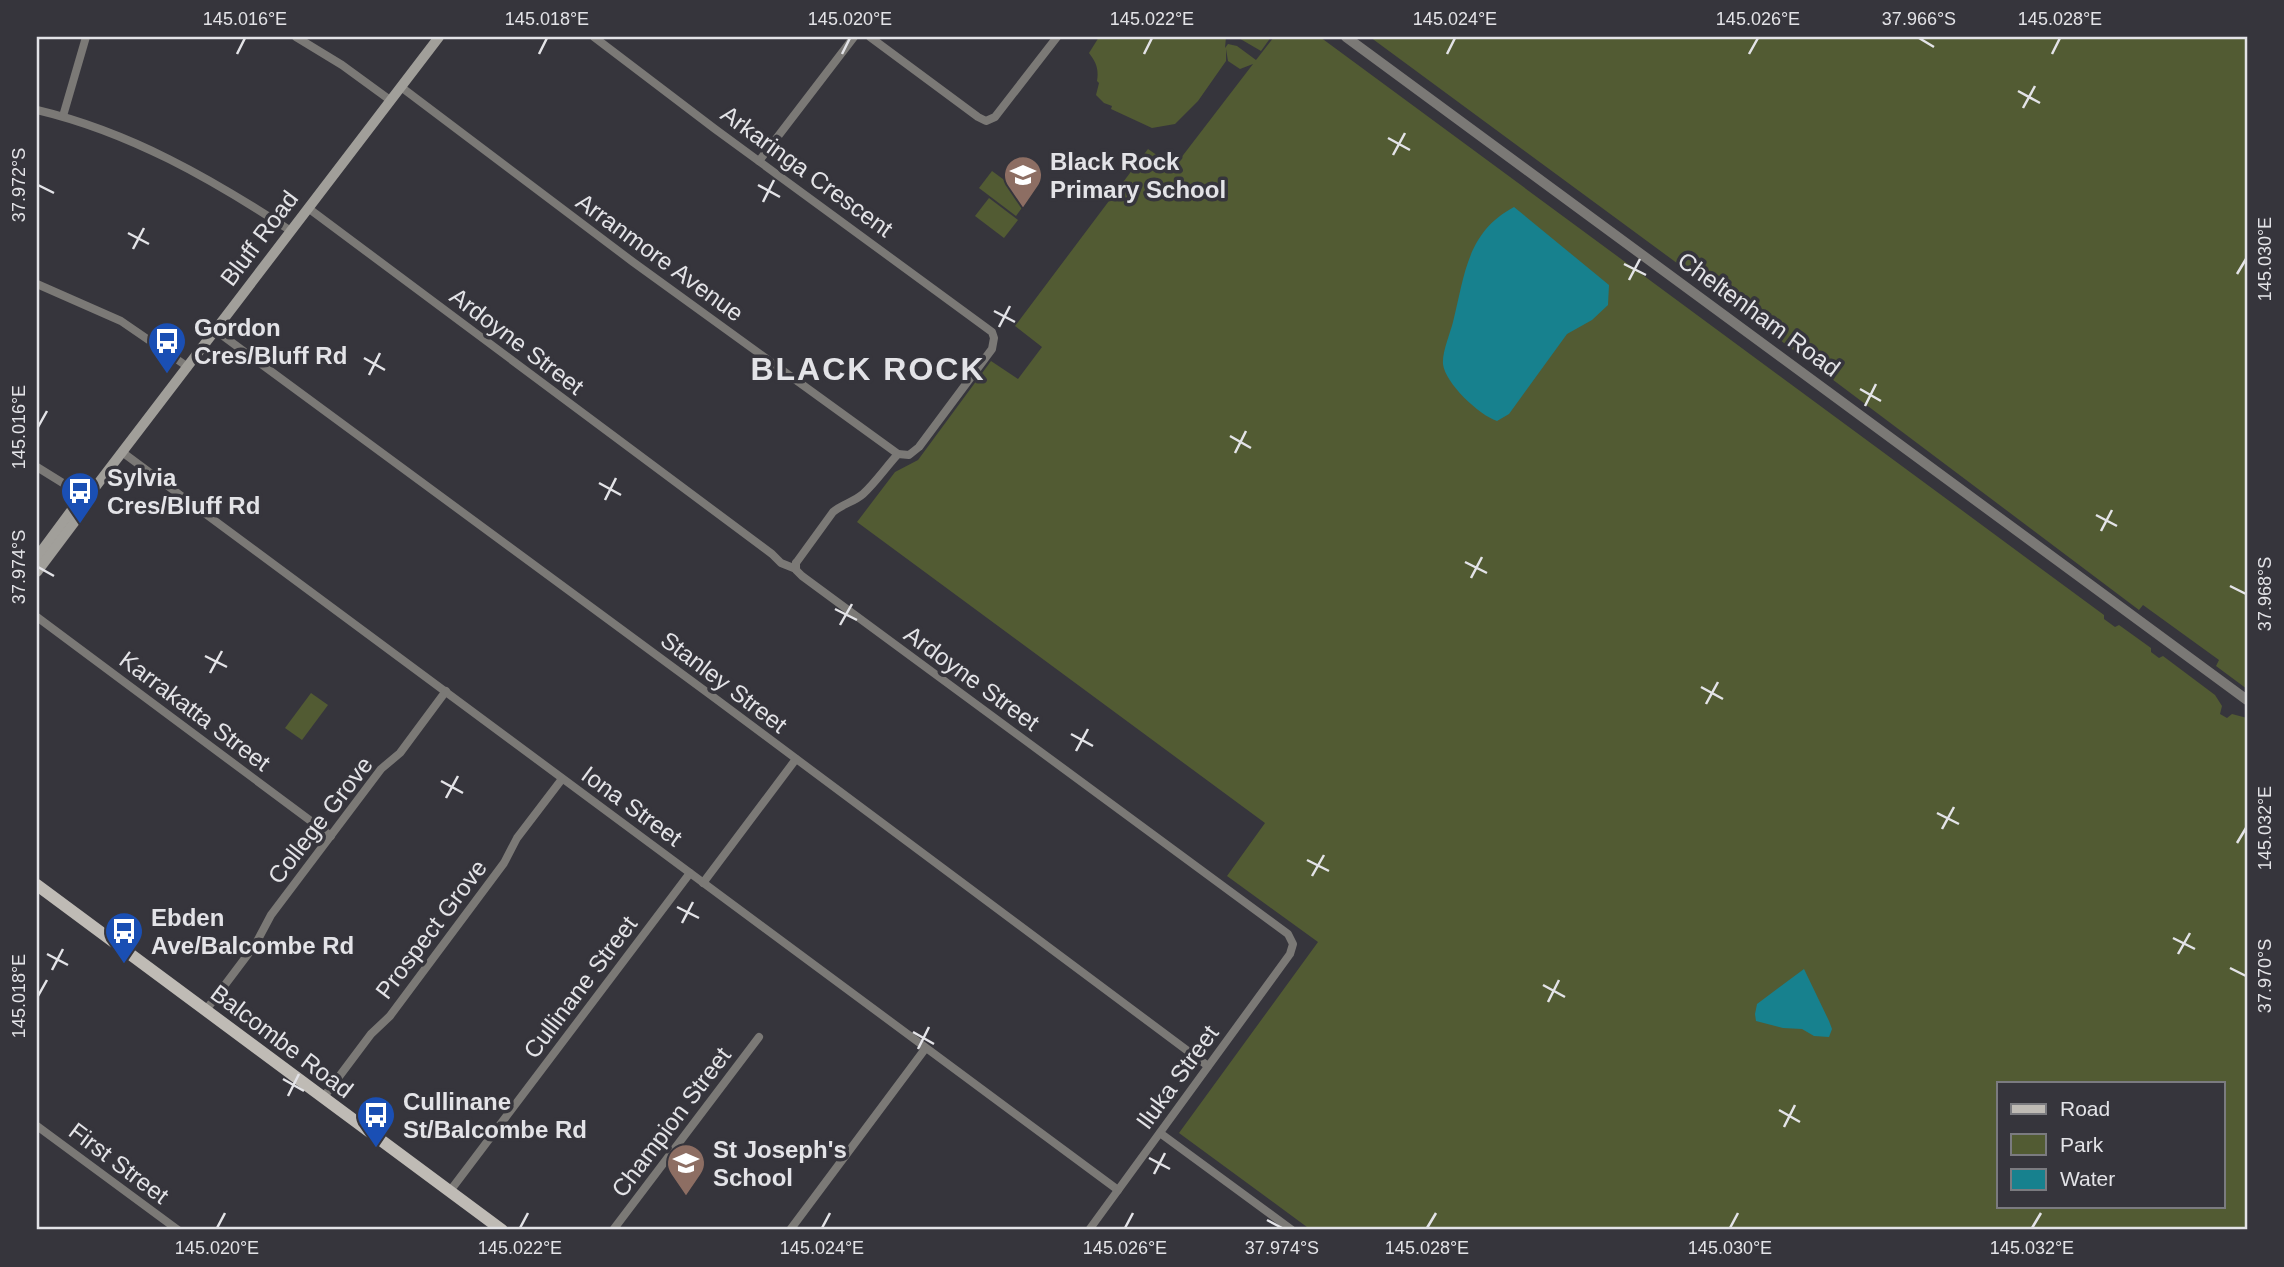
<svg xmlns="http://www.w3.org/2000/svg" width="2284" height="1267" font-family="Arial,sans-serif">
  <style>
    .green { fill: #525b33; fill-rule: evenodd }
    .water { fill: #17818e }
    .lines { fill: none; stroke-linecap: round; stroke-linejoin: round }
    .minor { stroke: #7b7976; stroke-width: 8 }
    .tertiary { stroke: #7b7976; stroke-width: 10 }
    .secondary { stroke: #a19f9a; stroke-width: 10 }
    .primary { stroke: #bfbbb5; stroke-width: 12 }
    .ticks { fill: none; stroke: #e3e3e7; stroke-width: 2.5 }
    .labels { text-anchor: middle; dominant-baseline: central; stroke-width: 7; stroke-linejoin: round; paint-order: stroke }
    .poi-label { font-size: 24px; font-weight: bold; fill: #e3e3e7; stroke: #36353c; text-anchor: start }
    .street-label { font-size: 24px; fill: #e3e3e7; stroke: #36353c }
    .district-label { font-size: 32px; font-weight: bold; letter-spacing: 2px; fill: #e3e3e7; stroke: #36353c }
    .neatline { fill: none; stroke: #e3e3e7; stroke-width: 2.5 }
    .ticks-label { font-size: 18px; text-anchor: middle; fill: #e3e3e7 }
  </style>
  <rect width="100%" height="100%" fill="#36353c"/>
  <g class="green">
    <path d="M1099,37h127l-1,11 3,-4 9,2 19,14 18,-23h46l784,578v4l11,8 4,-2 32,23v4l8,6 4,-2 52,39 7,11 -2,8 7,4 5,-4 15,4v512h-936l-132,-97 139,-191 -91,-66 38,-53 -408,-301 38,-50 23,-12 73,-99 27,18 24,-32 -27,-21 133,-177 26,18 79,-103 -13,5 -12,-8 -2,-12v12l-28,40 -23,23 -23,4 -41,-19 1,-3 -8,-3 -8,-8 3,-12 -2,-2c2,-12 -1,-19 -8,-28zM1999,1083h224v123h-224z"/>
    <path d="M1237,37h34l-10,14z"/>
    <path d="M1370,37h877v652l-31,-23 3,-6 -76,-55 -4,5 -416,-313z"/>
    <path d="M992,171l37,27 -13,18 -37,-28z"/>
    <path d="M989,198l29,22 -14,18 -29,-22z"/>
    <path d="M311,693l17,12 -26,35 -17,-12z"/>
  </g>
  <g class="water">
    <path d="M1514,207l95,78 -1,20 -16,15 -25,14 -58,80 -12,7c-18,-6 -52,-38 -54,-57 -1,-12 7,-30 10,-42 12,-48 14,-90 61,-115z"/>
    <path d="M1804,969l25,52 3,8 -3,8 -15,-1 -12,-7 -19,-1 -27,-7 -1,-7 2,-10z"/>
  </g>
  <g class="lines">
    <g class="minor">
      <path d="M296,37l46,28 48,35"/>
      <path d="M594,37l121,92 277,203 2,6 -2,11 -73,98 -10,8 -11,-1c-12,13 -22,28 -35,40 -9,8 -21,10 -30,18l-37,51"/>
      <path d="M870,37l108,80 8,4 9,-4 62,-80"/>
      <path d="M401,87l232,175 265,192"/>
      <path d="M37,110c93,22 175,69 254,121"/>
      <path d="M63,116l23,-79"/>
      <path d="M759,161l95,-124"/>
      <path d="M308,208l464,346 9,9 15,6"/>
      <path d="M37,284l84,37 67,46"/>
      <path d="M215,330l497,366 496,370"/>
      <path d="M122,452l996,738"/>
      <path d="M37,467l50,31"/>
      <path d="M796,563v7l6,6 486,358 5,10 -3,10 -201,276"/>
      <path d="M37,617l294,219"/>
      <path d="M703,883l93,-124"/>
      <path d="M206,1010l49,-65 16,-30 110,-146 19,-16 46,-62"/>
      <path d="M323,1098l48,-64 19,-18 114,-153 13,-25 45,-59"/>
      <path d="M37,1126l141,104"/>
      <path d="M1160,1133l132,97"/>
      <path d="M450,1191l240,-318"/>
      <path d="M613,1230l146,-193"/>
      <path d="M790,1230l135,-181"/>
    </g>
    <path class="tertiary" d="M1346,37l901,663"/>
    <g class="secondary">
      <path d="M37,557l37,-50 13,-9"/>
      <path d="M37,572l45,-60 5,-14 352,-461"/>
    </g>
    <path class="primary" d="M37,885l465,345"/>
  </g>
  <path class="ticks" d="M1919,38l15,9M237,54l8,-16M539,54l8,-16M842,54l8,-16M1144,54l8,-16M1447,54l8,-16M1749,54l9,-16M2052,54l8,-16M2018,91l22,12M2023,108l12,-22M1388,138l22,12M1393,155l12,-22M38,185l16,8M758,185l22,12M763,202l11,-22M128,233l21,11M133,249l11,-21M1624,264l22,11M2237,274l9,-15M1629,280l11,-21M994,311l21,11M999,327l11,-21M364,358l21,12M369,375l11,-22M1860,389l21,12M1865,406l11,-22M38,427l9,-16M1230,436l21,12M1235,453l11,-22M599,483l22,12M605,500l11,-22M2096,515l21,11M2101,531l11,-21M1465,562l22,11M38,567l16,9M1471,578l11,-21M2230,586l16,8M835,609l22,11M840,625l12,-21M205,656l22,11M210,673l12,-22M1701,687l22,12M1706,704l12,-22M1071,734l22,12M1076,751l12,-22M441,781l22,12M446,798l12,-22M1937,813l22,11M1942,829l12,-22M2237,843l9,-15M1307,860l22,11M1312,876l12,-21M677,907l22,11M682,923l11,-21M2173,938l22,11M47,954l21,11M2178,954l12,-21M2230,968l16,8M52,970l11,-21M1543,985l22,12M38,996l9,-16M1548,1002l11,-22M913,1032l21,12M918,1049l11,-22M283,1079l21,12M288,1096l11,-22M1779,1110l21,12M1784,1127l11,-22M1149,1158l21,11M1154,1174l11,-21M1267,1220l15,8M217,1228l8,-15M520,1228l8,-15M822,1228l8,-15M1125,1228l8,-15M1427,1228l9,-15M1730,1228l8,-15M2032,1228l9,-15"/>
  <defs>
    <symbol id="school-pin" viewBox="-11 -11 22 30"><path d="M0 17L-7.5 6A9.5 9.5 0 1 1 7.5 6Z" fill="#8d6e63" stroke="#36353c"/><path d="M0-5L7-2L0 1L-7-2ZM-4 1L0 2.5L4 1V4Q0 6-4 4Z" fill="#fff"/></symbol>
    <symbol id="bus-pin" viewBox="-11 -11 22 30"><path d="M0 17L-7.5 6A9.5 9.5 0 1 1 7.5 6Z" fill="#1a4fb4" stroke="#36353c"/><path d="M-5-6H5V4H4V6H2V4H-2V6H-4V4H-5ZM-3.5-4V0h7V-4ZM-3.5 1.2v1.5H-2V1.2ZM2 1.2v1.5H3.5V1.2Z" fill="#fff"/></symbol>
  </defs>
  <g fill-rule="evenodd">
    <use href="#school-pin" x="1001" y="153" width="44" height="60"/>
    <use href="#bus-pin" x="145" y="319" width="44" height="60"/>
    <use href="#bus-pin" x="58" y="469" width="44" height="60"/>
    <use href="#bus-pin" x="102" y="909" width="44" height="60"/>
    <use href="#bus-pin" x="354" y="1093" width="44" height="60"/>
    <use href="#school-pin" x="664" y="1141" width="44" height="60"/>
  </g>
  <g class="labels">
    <g class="poi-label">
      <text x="1050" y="161">Black Rock<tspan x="1050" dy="28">Primary School</tspan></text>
      <text x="194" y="327">Gordon<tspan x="194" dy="28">Cres/Bluff Rd</tspan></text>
      <text x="107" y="477">Sylvia<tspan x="107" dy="28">Cres/Bluff Rd</tspan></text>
      <text x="151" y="917">Ebden<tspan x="151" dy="28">Ave/Balcombe Rd</tspan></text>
      <text x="403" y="1101">Cullinane<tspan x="403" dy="28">St/Balcombe Rd</tspan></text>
      <text x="713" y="1149">St Joseph's<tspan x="713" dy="28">School</tspan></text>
    </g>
    <g class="street-label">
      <text transform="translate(807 171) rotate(36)">Arkaringa Crescent</text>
      <text transform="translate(259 238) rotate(-53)">Bluff Road</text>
      <text transform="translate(660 257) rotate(36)">Arranmore Avenue</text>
      <text transform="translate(1759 314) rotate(36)">Cheltenham Road</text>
      <text transform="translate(517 341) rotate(37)">Ardoyne Street</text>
      <text transform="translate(972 678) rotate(36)">Ardoyne Street</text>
      <text transform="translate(724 682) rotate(37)">Stanley Street</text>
      <text transform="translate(195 711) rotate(37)">Karrakatta Street</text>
      <text transform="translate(632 806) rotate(36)">Iona Street</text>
      <text transform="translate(320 820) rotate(-52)">College Grove</text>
      <text transform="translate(431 929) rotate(-53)">Prospect Grove</text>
      <text transform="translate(580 987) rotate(-53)">Cullinane Street</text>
      <text transform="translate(282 1041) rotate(37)">Balcombe Road</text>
      <text transform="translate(1177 1077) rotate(-54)">Iluka Street</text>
      <text transform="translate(671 1122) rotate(-53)">Champion Street</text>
      <text transform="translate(119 1163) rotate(37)">First Street</text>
    </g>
    <g class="district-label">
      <text x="868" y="369">BLACK ROCK</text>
    </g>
  </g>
  <rect width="2284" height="1267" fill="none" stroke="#36353c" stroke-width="77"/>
  <rect x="1997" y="1082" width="228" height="126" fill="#36353c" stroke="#7b7b80" stroke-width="2"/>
  <rect x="2011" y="1104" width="35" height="10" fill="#bfbbb5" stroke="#7b7b80" stroke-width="2"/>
  <text x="2060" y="1116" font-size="21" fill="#e3e3e7">Road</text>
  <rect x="2011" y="1134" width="35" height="21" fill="#525b33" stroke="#7b7b80" stroke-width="2"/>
  <text x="2060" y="1152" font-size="21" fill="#e3e3e7">Park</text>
  <rect x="2011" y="1169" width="35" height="21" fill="#17818e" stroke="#7b7b80" stroke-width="2"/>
  <text x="2060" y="1186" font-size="21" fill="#e3e3e7">Water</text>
  <rect x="38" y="38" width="2208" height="1190" class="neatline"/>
  <g class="ticks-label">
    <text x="245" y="25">145.016°E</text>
    <text x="547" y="25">145.018°E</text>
    <text x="850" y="25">145.020°E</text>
    <text x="1152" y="25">145.022°E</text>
    <text x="1455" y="25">145.024°E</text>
    <text x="1758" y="25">145.026°E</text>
    <text x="1919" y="25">37.966°S</text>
    <text x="2060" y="25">145.028°E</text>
    <text transform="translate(19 185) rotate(-90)" y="6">37.972°S</text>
    <text transform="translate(2265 259) rotate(-90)" y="6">145.030°E</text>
    <text transform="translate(19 427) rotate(-90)" y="6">145.016°E</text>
    <text transform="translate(19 567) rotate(-90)" y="6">37.974°S</text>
    <text transform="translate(2265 594) rotate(-90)" y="6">37.968°S</text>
    <text transform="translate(2265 828) rotate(-90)" y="6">145.032°E</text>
    <text transform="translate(2265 976) rotate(-90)" y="6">37.970°S</text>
    <text transform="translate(19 996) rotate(-90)" y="6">145.018°E</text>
    <text x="217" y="1254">145.020°E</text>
    <text x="520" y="1254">145.022°E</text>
    <text x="822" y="1254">145.024°E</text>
    <text x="1125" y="1254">145.026°E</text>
    <text x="1282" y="1254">37.974°S</text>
    <text x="1427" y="1254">145.028°E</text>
    <text x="1730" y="1254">145.030°E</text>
    <text x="2032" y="1254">145.032°E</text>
  </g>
</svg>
